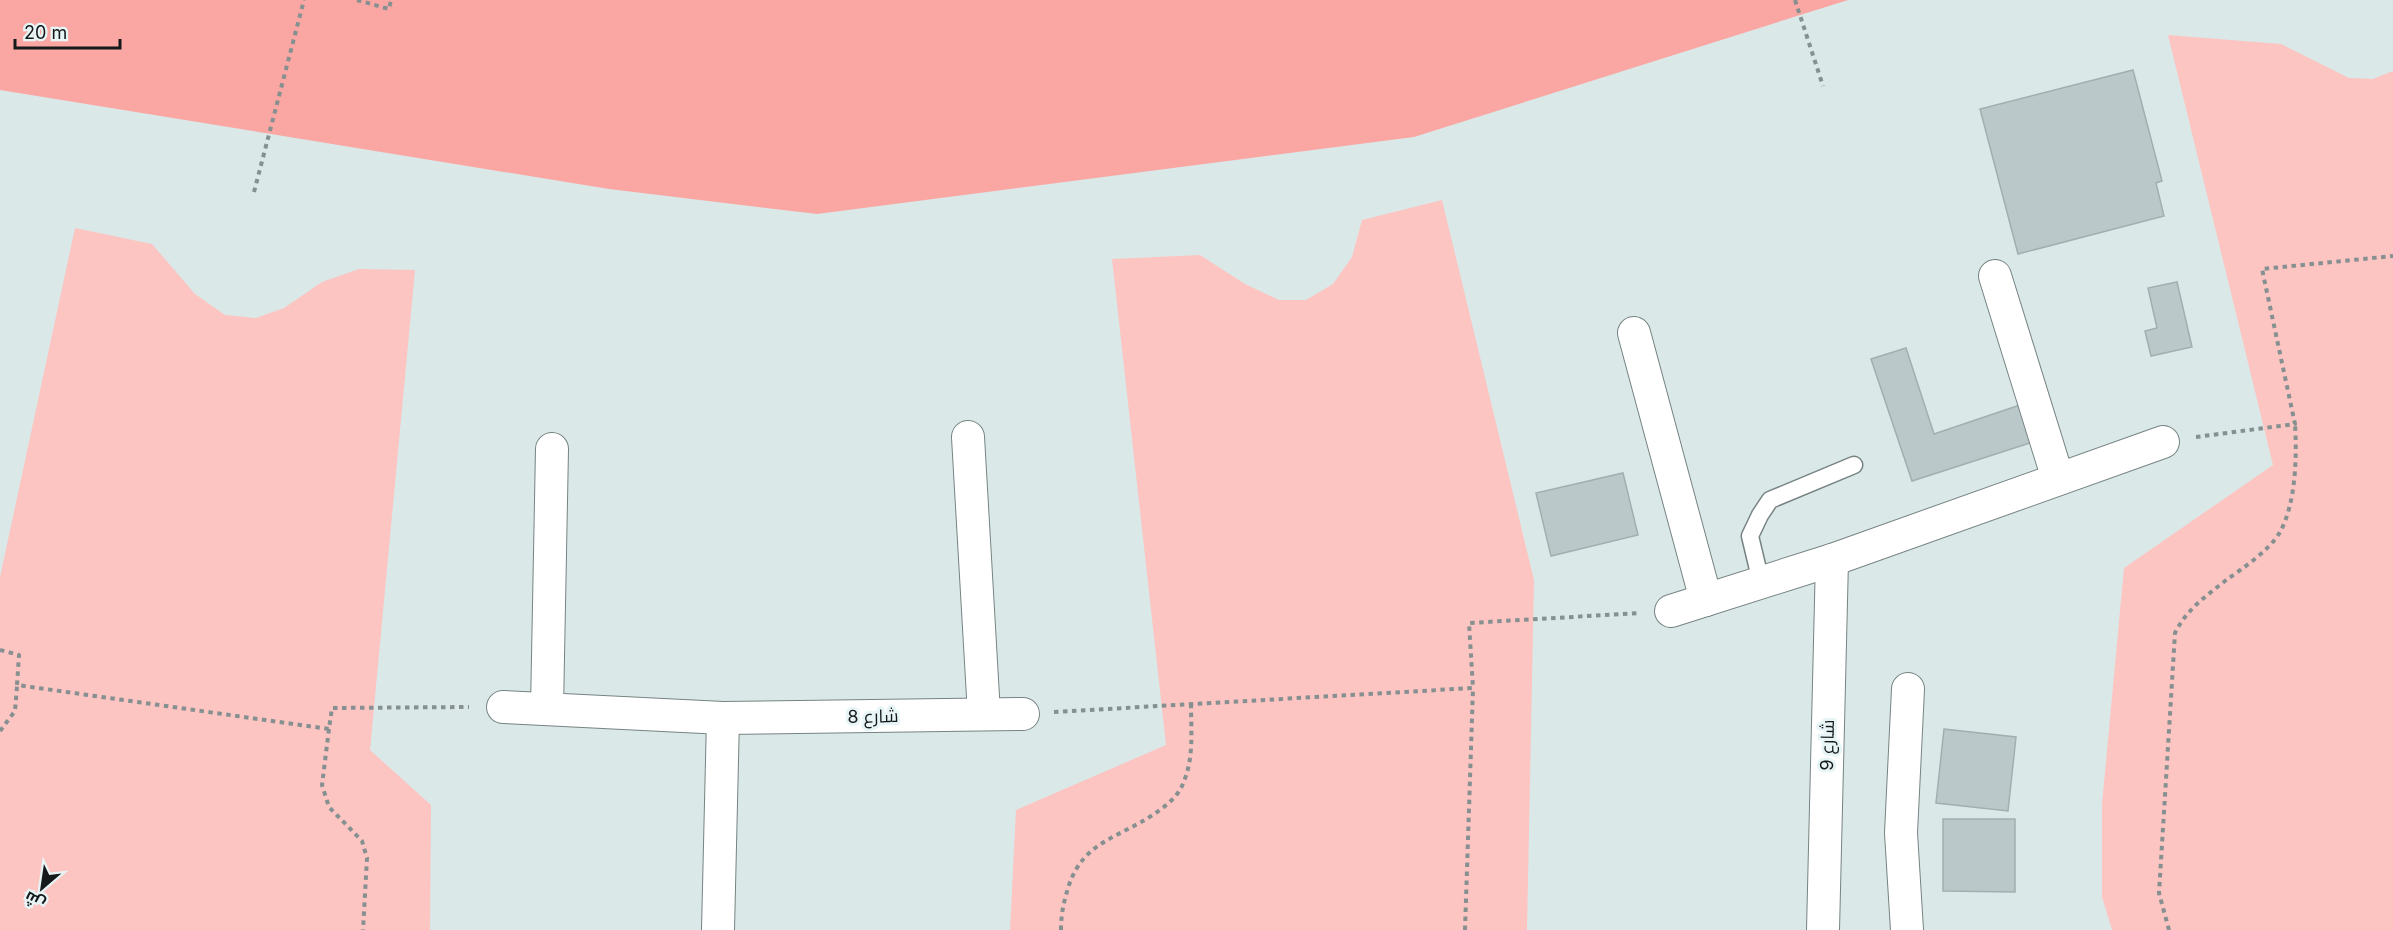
<svg xmlns="http://www.w3.org/2000/svg" width="2393" height="930" font-family="Inter,Cairo,sans-serif">
  <style>
    .green { fill: #fcc5c2 }
    .water { fill: #faa7a3 }
    .building { fill: #bbc8c9; stroke: #a2aeaf; stroke-width: 1.5 }
    .lines { fill: none; stroke-linecap: round; stroke-linejoin: round }
    .service-casing { stroke: #778383; stroke-width: 19 }
    .minor-casing { stroke: #778383; stroke-width: 34 }
    .path { stroke: #869091; stroke-width: 4; stroke-dasharray: 4.5 4.5; stroke-linecap: butt }
    .service { stroke: #fff; stroke-width: 16 }
    .minor { stroke: #fff; stroke-width: 32 }
    .labels { text-anchor: middle; dominant-baseline: central; stroke-width: 6; stroke-linejoin: round; paint-order: stroke }
    .street-label { font-size: 18px; fill: #15191a; stroke: #e8f5f6 }
  </style>
  <rect width="100%" height="100%" fill="#dae8e8"/>
  <g class="green">
    <path d="M2168,35l113,9 68,34 24,1 20,-8v859h-281l-10,-33v-93l22,-236 149,-103z"/>
    <path d="M1442,200l92,380 -7,350h-517l6,-120 150,-65 -54,-486 88,-4 45,29 34,16h27l27,-16 19,-27 10,-37z"/>
    <path d="M75,228l77,16 43,50 30,21 31,3 28,-10 38,-26 37,-13 56,1 -45,480 61,55 -1,125h-430v-353z"/>
  </g>
  <path class="water" d="M0,0h1848l-434,137 -597,77 -208,-25 -609,-99z"/>
  <g class="building">
    <path d="M2133,70l29,111 -6,2 8,33 -146,38 -38,-145z"/>
    <path d="M2177,282l15,65 -41,9 -6,-25 12,-3 -9,-40z"/>
    <path d="M1906,348l28,86 86,-29 13,37 -121,39 -41,-122z"/>
    <path d="M1623,473l15,62 -87,21 -15,-63z"/>
    <path d="M1944,729l72,8 -8,74 -72,-8z"/>
    <path d="M1943,819h72v73l-72,-1z"/>
  </g>
  <g class="lines">
    <defs>
      <path id="service" d="M1761,582l-11,-46 10,-21 10,-15 84,-35"/>
      <g id="minor">
        <path d="M1995,276l63,203"/>
        <path d="M1634,333l72,267"/>
        <path d="M968,437l16,277"/>
        <path d="M1671,611l161,-51 331,-118"/>
        <path d="M503,707l220,11 300,-4"/>
        <path d="M547,709l5,-260"/>
        <path d="M718,930l5,-212"/>
        <path d="M1823,930l9,-370"/>
        <path d="M1907,930l-6,-97 7,-144"/>
      </g>
    </defs>
    <use href="#service" class="service-casing"/>
    <use href="#minor" class="minor-casing"/>
    <g class="path">
      <path d="M357,0l32,9 2,-9"/>
      <path d="M1795,0l28,86"/>
      <path d="M254,192l50,-192"/>
      <path d="M2196,437l99,-13 -33,-155 131,-13"/>
      <path d="M0,650l19,5 -2,30 312,44 3,-21 137,-1"/>
      <path d="M1054,712l419,-24 -4,-65 171,-10"/>
      <path d="M329,729l-7,56 7,22 33,34 5,17 -4,72"/>
      <path d="M0,731l15,-20 2,-25"/>
      <path d="M1061,930c0,-17 3,-29 8,-45 15,-44 50,-47 85,-71 12,-8 25,-18 30,-33 10,-24 7,-51 7,-77"/>
      <path d="M1465,930l8,-242"/>
      <path d="M2169,930l-10,-37 16,-260c12,-24 30,-36 50,-52 18,-13 44,-30 55,-49 16,-29 17,-76 15,-108"/>
    </g>
    <use href="#service" class="service"/>
    <use href="#minor" class="minor"/>
  </g>
  <g class="labels">
    <g class="street-label">
      <text transform="translate(873 716) rotate(-1)">شارع 8</text>
      <text transform="translate(1827 745) rotate(-89)">شارع 9</text>
    </g>
  </g>
  <g transform="translate(42 888) rotate(209)" stroke="#e8f5f6" stroke-width="4.5" paint-order="stroke">
  <path d="M0-4.5L10 22L0 15L-10 22Z" fill="#15191a"/>
  <text y="-9" font-size="16" font-weight="bold" text-anchor="middle" fill="#15191a">ش</text>
  </g>
  <path d="M15 39v9h105v-9" fill="none" stroke="#15191a" stroke-width="3"/>
  <text x="24" y="39" font-size="18" fill="#15191a" stroke="#e8f5f6" stroke-width="4.5" paint-order="stroke">20 m</text>
</svg>
